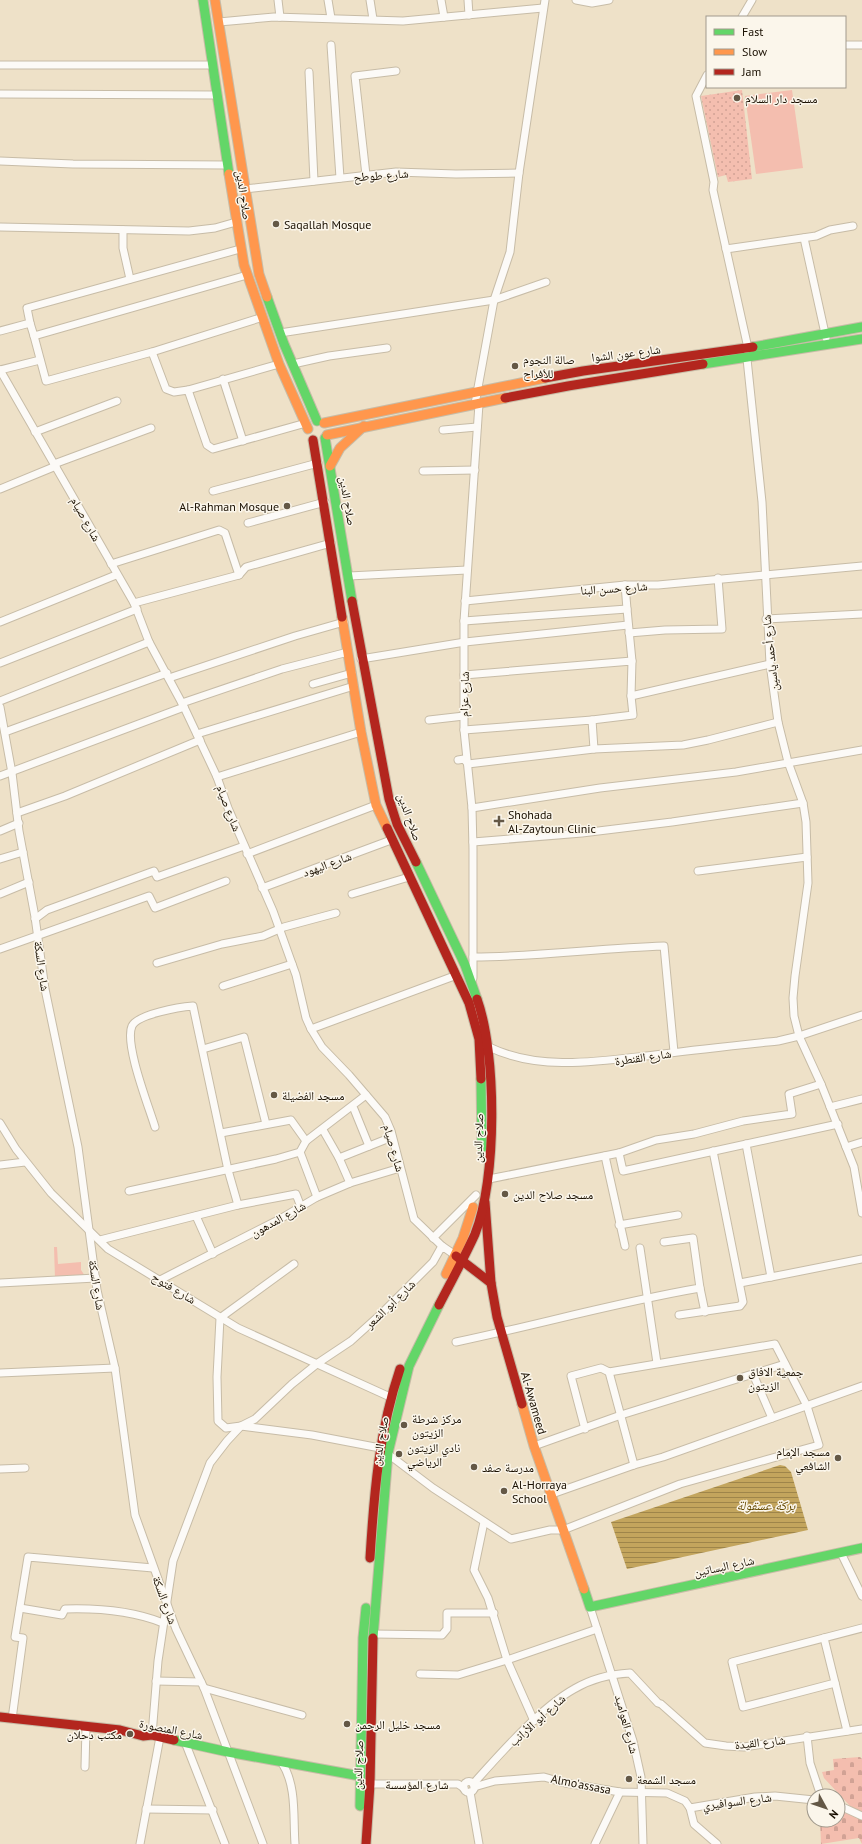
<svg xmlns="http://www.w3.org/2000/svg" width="862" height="1844" font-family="'PT Sans','Noto Naskh Arabic',sans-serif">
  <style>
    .green { fill: #f4beaf }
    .cemetery { fill: url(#cemetery-stones) }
    .park { fill: url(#park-dots) }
    .water { fill: url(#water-rules) }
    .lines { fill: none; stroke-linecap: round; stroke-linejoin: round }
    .street-casing { stroke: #c7bca7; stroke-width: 9 }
    .fast-casing { stroke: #c7bca7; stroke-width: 11 }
    .slow-casing { stroke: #c7bca7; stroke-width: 11 }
    .jam-casing { stroke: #c7bca7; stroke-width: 11 }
    .street { stroke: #fcfaf7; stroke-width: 7 }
    .fast { stroke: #63d668; stroke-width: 9 }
    .slow { stroke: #ff974d; stroke-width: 9 }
    .jam { stroke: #b3261e; stroke-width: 9 }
    .poi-dot { fill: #645846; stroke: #fbf6eb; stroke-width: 1.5 }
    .labels { text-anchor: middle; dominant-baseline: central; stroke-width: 3; stroke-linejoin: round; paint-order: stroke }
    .poi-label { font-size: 12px; fill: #190f00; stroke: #fbf6eb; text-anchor: start }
    .street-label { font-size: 12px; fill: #190f00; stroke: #fbf6eb }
    .water-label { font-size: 13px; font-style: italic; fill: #644900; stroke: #fbf6eb }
  </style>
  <defs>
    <pattern id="cemetery-stones" width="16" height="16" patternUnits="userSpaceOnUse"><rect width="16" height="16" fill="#f4beaf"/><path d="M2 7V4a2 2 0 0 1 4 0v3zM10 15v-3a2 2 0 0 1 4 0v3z" fill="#d1a295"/></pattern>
    <pattern id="park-dots" width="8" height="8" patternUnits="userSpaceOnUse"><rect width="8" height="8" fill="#f4beaf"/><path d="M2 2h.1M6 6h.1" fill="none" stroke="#d1a295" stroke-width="1.8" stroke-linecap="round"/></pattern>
    <pattern id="water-rules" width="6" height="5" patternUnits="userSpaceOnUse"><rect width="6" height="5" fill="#c3a55d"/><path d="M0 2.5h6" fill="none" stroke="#9e854a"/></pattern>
  </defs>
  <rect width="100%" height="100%" fill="#eee1c8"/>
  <g class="green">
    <path d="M792,90l11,78 -47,6 -11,-78z"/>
    <path d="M54,1247h3l1,17 23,-2v8l4,6 -30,3z"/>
  </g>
  <g class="cemetery">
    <path d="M860,1757l2,2v53l-12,-6 -26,-28 -2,-6 12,-2 -1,-11z"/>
    <path d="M838,1808l24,12v24l-3,-6 -38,6 -1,-24h18z"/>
  </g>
  <path class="park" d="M742,90l10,89 -24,3 -2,-7 -8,2 -17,-81z"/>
  <path class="water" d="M780,1465l5,1 6,6 17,58 -181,39 -16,-47z"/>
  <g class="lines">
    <defs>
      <g id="street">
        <path d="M278,0l2,17"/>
        <path d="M328,0l3,18"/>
        <path d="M370,0l3,19"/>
        <path d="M441,0l3,17"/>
        <path d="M468,0l1,15"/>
        <path d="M576,0l16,3 17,-3"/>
        <path d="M742,17l10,-17"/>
        <path d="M219,22l55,-5 129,4 140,-13"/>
        <path d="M331,45l9,133"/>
        <path d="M845,45h17"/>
        <path d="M0,65h213"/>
        <path d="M309,72l5,109"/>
        <path d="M707,75l-11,21 18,86 -1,8 35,158 -1,11 15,143 8,162 8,58 10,40 15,41 3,19 2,61 -13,93 -2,22 1,18 5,20 22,48 33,83 8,46"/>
        <path d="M0,94l217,1"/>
        <path d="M0,161l73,3 154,1"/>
        <path d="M366,175l-11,-99 41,-5"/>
        <path d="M245,189l151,-17 60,2 63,-1"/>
        <path d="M0,227l189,4 26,-3 21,-6"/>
        <path d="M123,230v18l7,31"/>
        <path d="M804,238l22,100"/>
        <path d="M726,249l90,-13 14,-6 23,-4"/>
        <path d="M30,323l-3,-15 213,-59"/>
        <path d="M0,331l30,-8 4,13 213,-61"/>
        <path d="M280,333l214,-33 52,-18"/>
        <path d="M34,336l12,45 106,-29 111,-35"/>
        <path d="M152,352l14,37 8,3 14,-2 19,55 6,4 93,-26"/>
        <path d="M293,364l36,-8 58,-8"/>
        <path d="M0,370l134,233 15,39 35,65 33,70 11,31 45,103 23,64 10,43 5,11 11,18 27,28 36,42 6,14 23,88 28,27"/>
        <path d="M0,370l40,-10"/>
        <path d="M223,379l20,62"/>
        <path d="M188,390l91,-26"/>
        <path d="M475,404l19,-104 16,-48 9,-79 26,-173"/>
        <path d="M443,430l34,-3"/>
        <path d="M35,432l82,-31"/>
        <path d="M54,464l97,-36"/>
        <path d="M423,471l52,-1"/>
        <path d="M0,489l56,-23"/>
        <path d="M213,491l105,-28"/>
        <path d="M248,523l77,-21"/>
        <path d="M111,564l108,-34 6,3 14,42"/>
        <path d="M349,576l118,-6"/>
        <path d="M625,585l2,24"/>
        <path d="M465,601l160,-16h33l204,-19"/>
        <path d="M134,603l105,-28 7,-8 85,-24"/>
        <path d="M766,619l96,-5"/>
        <path d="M464,621l163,-12 5,52"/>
        <path d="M0,622l116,-47"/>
        <path d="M629,633l36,-3 57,-1 -4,-51"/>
        <path d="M361,659l104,-17 163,-17"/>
        <path d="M0,663l137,-54"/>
        <path d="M464,675l168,-14 -1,35 139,-32"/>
        <path d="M169,678l126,-42 49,-14"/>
        <path d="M313,684l39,-11"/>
        <path d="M0,701l149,-59"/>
        <path d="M182,703l100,-34 66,-17"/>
        <path d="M0,707l12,66 7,58 16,86 10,72 33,158 19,143 18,78 20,147 41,114 28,59 59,156"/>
        <path d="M429,720l35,-4"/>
        <path d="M592,720l41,-5 -2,-19"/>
        <path d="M464,730l128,-10 2,29 89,-4 25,-5 70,-18"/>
        <path d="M5,732l162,-59"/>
        <path d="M197,734l157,-48"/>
        <path d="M458,760l6,-1 4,5 126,-15"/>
        <path d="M0,776l184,-69"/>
        <path d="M217,777l144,-45"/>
        <path d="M472,808l128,-20 136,-16 126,-22"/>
        <path d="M17,813l48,-17 135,-56"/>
        <path d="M0,831l19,-8"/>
        <path d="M473,842l109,-9 90,-11 131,-19"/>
        <path d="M247,854l129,-49"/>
        <path d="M0,859l23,-7"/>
        <path d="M698,871l109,-14"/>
        <path d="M262,888l129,-48"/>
        <path d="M0,894l29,-12"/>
        <path d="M352,894l57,-17"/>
        <path d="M35,919l12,-9 107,-39 3,6 87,-31"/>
        <path d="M0,949l149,-53 6,12 71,-27"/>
        <path d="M473,957c64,0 127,-9 191,-11l10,106"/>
        <path d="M157,963l65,-19 41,-8 21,-9 52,-14"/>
        <path d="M473,978v-129l-1,-41 -8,-78v-109l15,-217"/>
        <path d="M223,986l69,-22"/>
        <path d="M311,1029l146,-54"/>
        <path d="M489,1047c54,26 117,13 174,7 38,-5 77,-9 115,-13l21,-5 63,-21"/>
        <path d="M203,1049l41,-12 22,87"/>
        <path d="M830,1107l32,-8"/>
        <path d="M354,1109l15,37"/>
        <path d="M0,1123l16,26 35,44 57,56 130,79 152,69"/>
        <path d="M155,1127c-6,-20 -31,-83 -23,-101 6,-12 48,-19 61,-20l35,164 10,35"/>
        <path d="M323,1130l16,28 11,25"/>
        <path d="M221,1133l70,-13 15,21"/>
        <path d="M846,1147l16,-5"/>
        <path d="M300,1152l17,45"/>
        <path d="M619,1153l4,18 215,-47"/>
        <path d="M605,1156l20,90"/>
        <path d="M339,1158l53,-21"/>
        <path d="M0,1165l25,-3"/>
        <path d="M489,1179l130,-26 37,-13 38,-6 49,-13 49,-7 -3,-20 32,-10"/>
        <path d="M129,1191l147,-32 24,-7 6,-11 60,-46"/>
        <path d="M196,1216l17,38"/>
        <path d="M619,1225l59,-10"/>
        <path d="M433,1238l43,-43"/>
        <path d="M100,1240l138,-35 58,-11 5,13"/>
        <path d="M640,1248l17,115"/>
        <path d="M294,1264l-74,54 -3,59 1,44 8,7 15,-2 71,9 68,13 53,40 78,51 39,-9h13l117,-46 139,-39 -12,-39 -32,-62 -166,28 -8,-4 -30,8 14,53"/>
        <path d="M771,1277l91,-18"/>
        <path d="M160,1280l120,-61 37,-22 33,-14 50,-15"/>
        <path d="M0,1283l96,-5"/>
        <path d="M740,1283l31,-6 -25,-133"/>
        <path d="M700,1288l5,24"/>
        <path d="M679,1315l61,-9 3,-4 -30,-151"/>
        <path d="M456,1342c81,-17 162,-40 244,-54l-7,-50 -29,4"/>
        <path d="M609,1372l25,93"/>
        <path d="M0,1373l115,-5"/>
        <path d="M753,1374l19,44"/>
        <path d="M534,1446l87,-31 164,-51"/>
        <path d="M0,1469l25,-1"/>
        <path d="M552,1494l82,-29 29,-8 199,-71"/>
        <path d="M484,1522l-10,48 14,28 19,62 27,61"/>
        <path d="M841,1553l21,43"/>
        <path d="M590,1607l43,134 8,36 2,67"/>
        <path d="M20,1608l42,7 3,-6c33,-1 68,2 98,14"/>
        <path d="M374,1634l68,1 5,-6v-16h47"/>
        <path d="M824,1638l23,93"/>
        <path d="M420,1674l38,1 49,-15 90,-31"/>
        <path d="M156,1681l45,1"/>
        <path d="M835,1683l-92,24 -11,-45 130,-34"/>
        <path d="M204,1688l98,27"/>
        <path d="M12,1719l11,-81 -8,-1 13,-80 125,11"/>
        <path d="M152,1735l6,-74 15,-100 37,-98 17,-22 14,-15 14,-7 37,-35 26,-21 33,-22 31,-28 51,-51 9,-16 13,9"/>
        <path d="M807,1736l3,27 11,33"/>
        <path d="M185,1742l40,102"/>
        <path d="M282,1763c15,23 11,55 13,81"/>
        <path d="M85,1767l1,-40"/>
        <circle cx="469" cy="1787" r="5.5"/>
        <path d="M370,1784h88l6,4"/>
        <path d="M473,1784c26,-29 67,-76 101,-95 17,-10 37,-15 56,-16l28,30 3,1 44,39 21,3 18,1 118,-18"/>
        <path d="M474,1787l21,-6 49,-4 21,6 55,9 47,1 18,8 5,7 65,-11 20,-1 39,4"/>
        <path d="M470,1792l9,52"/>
        <path d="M838,1805l24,11"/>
        <path d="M690,1808l4,16 23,20"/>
        <path d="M146,1809l67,1"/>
        <path d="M140,1844l20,-107"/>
        <path d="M595,1844l25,-52"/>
      </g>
      <g id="fast">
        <path d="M203,0l26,174"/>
        <path d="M267,297l17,47 33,77"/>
        <path d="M753,347l109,-20"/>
        <path d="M703,364l159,-25"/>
        <path d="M325,438l27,163"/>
        <path d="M416,862l49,103 12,34"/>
        <path d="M481,1079l1,69"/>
        <path d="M584,1589l6,18 272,-59"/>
        <path d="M373,1638l15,-185 21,-87 30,-61"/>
        <path d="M174,1740l54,12 132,24"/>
        <path d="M360,1806l3,-168 3,-30"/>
      </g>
      <g id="slow">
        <path d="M215,0l44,274 8,23"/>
        <path d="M229,174l15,91 35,99 29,65"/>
        <path d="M324,423l221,-45"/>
        <path d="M327,435l178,-37"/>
        <path d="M330,466l10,-18 24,-22"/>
        <path d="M342,617l19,115 15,73 11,23"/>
        <path d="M446,1274l17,-36 10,-31"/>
        <path d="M522,1404l12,42 50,143"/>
      </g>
      <g id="jam">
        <path d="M545,378l38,-7 170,-24"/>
        <path d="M505,398l63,-12 135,-22"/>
        <path d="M313,440l29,177"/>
        <path d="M352,601l37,198 8,25 19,38"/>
        <path d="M387,828l82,175 10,36 2,40"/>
        <path d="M485,1202l6,81 6,34 25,87"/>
        <path d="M456,1256l35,27"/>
        <path d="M439,1305c12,-23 25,-47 36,-71 22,-54 22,-180 2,-235"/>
        <path d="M370,1558c4,-65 9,-127 30,-189"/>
        <path d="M0,1717l120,13 23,6 9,-1 22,5"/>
        <path d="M366,1844l4,-60 3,-146"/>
      </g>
    </defs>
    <use href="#street" class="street-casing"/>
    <use href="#fast" class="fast-casing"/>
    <use href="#slow" class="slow-casing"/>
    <use href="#jam" class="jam-casing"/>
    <use href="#street" class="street"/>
    <use href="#fast" class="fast"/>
    <use href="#slow" class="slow"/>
    <use href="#jam" class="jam"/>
  </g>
  <g class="poi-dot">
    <circle cx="737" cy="98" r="4"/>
    <circle cx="276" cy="224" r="4"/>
    <circle cx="515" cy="366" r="4"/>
    <circle cx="287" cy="506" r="4"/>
    <path d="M497 815h4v4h4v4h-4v4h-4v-4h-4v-4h4z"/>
    <circle cx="274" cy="1095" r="4"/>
    <circle cx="505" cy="1194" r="4"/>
    <circle cx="740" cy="1378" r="4"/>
    <circle cx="404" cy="1425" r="4"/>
    <circle cx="399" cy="1454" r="4"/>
    <circle cx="838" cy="1458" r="4"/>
    <circle cx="474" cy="1467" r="4"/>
    <circle cx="504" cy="1491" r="4"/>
    <circle cx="347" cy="1724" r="4"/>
    <circle cx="130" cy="1734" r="4"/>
    <circle cx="629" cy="1779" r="4"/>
  </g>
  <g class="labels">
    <g class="poi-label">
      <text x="745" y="98">مسجد دار السلام</text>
      <text x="284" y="224">Saqallah Mosque</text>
      <text x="523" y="359">صالة النجوم<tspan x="523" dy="14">للأفراح</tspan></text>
      <text x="279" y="506" text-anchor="end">Al-Rahman Mosque</text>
      <text x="508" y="814">Shohada<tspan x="508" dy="14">Al-Zaytoun Clinic</tspan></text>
      <text x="282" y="1095">مسجد الفضيلة</text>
      <text x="513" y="1194">مسجد صلاح الدين</text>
      <text x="748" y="1371">جمعية الافاق<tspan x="748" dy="14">الزيتون</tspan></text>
      <text x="412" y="1418">مركز شرطة<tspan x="412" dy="14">الزيتون</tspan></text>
      <text x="407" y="1447">نادي الزيتون<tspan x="407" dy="14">الرياضي</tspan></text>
      <text x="830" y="1451" text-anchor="end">مسجد الإمام<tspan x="830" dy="14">الشافعي</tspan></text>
      <text x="482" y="1467">مدرسة صفد</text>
      <text x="512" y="1484">Al-Horraya<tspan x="512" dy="14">School</tspan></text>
      <text x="355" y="1724">مسجد خليل الرحمن</text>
      <text x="122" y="1734" text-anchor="end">مكتب دحلان</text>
      <text x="637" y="1779">مسجد الشمعة</text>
    </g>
    <g class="street-label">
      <text transform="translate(381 175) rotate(-4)">شارع طوطح</text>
      <text transform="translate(244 195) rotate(82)">صلاح الدين</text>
      <text transform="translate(626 353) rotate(-7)">شارع عون الشوا</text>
      <text transform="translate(348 501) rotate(80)">صلاح الدين</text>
      <text transform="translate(86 519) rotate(61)">شارع صيام</text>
      <text transform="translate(614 588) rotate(-4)">شارع حسن البنا</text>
      <text transform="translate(770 653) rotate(-96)">شارع أحمد ياسين</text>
      <text transform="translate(464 694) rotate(-89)">شارع عزام</text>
      <text transform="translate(229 808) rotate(69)">شارع صيام</text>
      <text transform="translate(410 817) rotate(70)">صلاح الدين</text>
      <text transform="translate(327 864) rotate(-20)">شارع اليهود</text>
      <text transform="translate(42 966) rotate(82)">شارع السكة</text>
      <text transform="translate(643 1057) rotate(-8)">شارع القنطرة</text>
      <text transform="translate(478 1138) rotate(-88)">صلاح الدين</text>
      <text transform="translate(394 1148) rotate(74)">شارع صيام</text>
      <text transform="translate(278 1219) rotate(-29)">شارع المدهون</text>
      <text transform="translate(97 1285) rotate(81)">شارع السكة</text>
      <text transform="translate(174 1288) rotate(31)">شارع فتوح</text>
      <text transform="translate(390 1304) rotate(-44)">شارع أبو الشعر</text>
      <text transform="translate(534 1403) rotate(74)">Al-Awameed</text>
      <text transform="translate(380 1441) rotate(-80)">صلاح الدين</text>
      <text transform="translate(724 1566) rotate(-12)">شارع البساتين</text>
      <text transform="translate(165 1600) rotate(70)">شارع السكة</text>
      <text transform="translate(537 1720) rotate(-42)">شارع أبو الأرانب</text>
      <text transform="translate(627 1724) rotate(75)">شارع العواميد</text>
      <text transform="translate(171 1729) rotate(11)">شارع المنصورة</text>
      <text transform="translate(760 1742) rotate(-6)">شارع القيدة</text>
      <text transform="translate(358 1765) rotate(-88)">صلاح الدين</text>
      <text x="417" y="1784">شارع المؤسسة</text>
      <text transform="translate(581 1784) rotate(11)">Almo'assasa</text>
      <text transform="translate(737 1801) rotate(-7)">شارع السوافيري</text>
    </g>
    <g class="water-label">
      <text x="766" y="1505">بركة عسقولة</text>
    </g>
  </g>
  <rect x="706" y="16" width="140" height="72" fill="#fbf6eb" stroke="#a19a8d"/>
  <rect x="714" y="29" width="20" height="6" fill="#63d668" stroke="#a19a8d"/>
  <text x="742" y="36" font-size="12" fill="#190f00">Fast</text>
  <rect x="714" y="49" width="20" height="6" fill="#ff974d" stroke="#a19a8d"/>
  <text x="742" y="56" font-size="12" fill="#190f00">Slow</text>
  <rect x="714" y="69" width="20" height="6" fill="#b3261e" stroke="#a19a8d"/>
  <text x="742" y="76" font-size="12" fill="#190f00">Jam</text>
  <g transform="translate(826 1808) rotate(130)"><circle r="19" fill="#fbf6eb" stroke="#a19a8d"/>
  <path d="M0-3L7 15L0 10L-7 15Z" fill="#645846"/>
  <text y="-6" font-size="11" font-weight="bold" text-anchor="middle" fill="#190f00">N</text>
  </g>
</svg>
